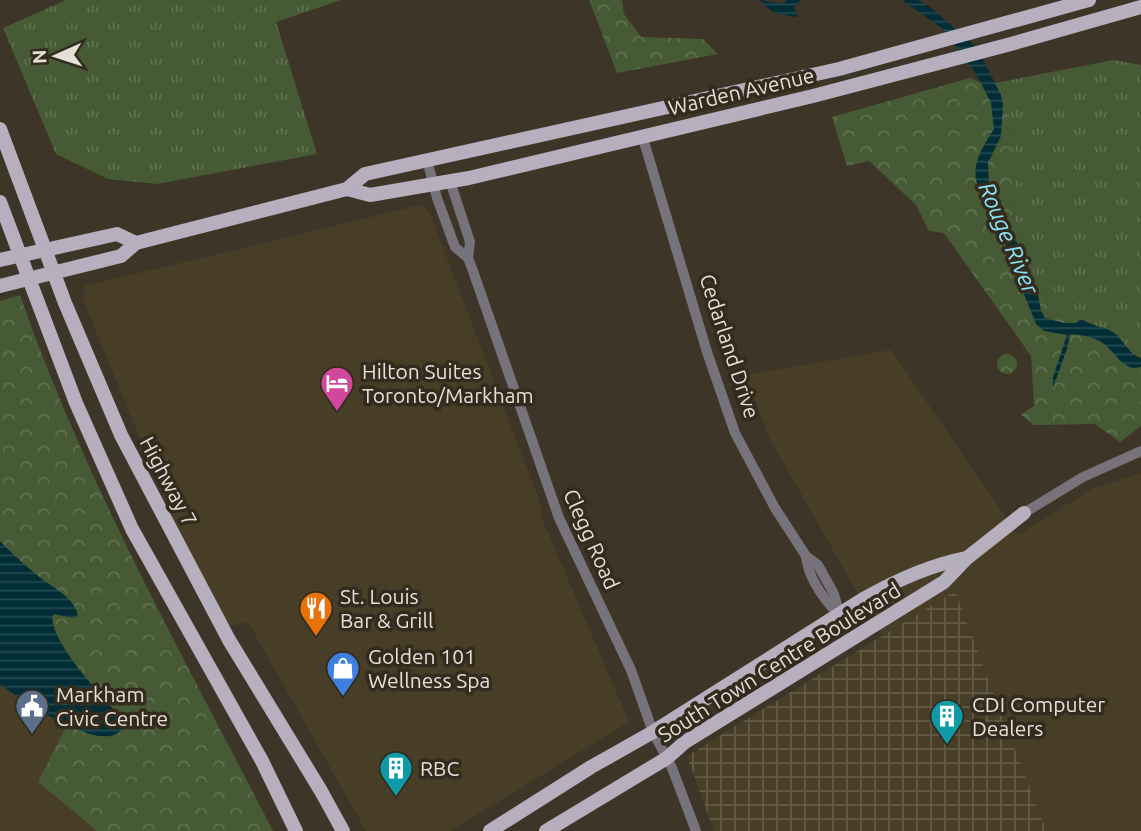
<svg xmlns="http://www.w3.org/2000/svg" width="1141" height="831" font-family="Ubuntu,sans-serif">
  <style>
    .built { fill: #483e28 }
    .industrial { fill: url(#industrial-grid) }
    .grass { fill: url(#grass-tufts) }
    .forest { fill: url(#forest-crowns) }
    .water { fill: url(#water-rules) }
    .lines { fill: none; stroke-linecap: round; stroke-linejoin: round }
    .minor { stroke: #76737b; stroke-width: 10 }
    .major { stroke: #b5afbe; stroke-width: 14 }
    .labels { text-anchor: middle; dominant-baseline: central; stroke-width: 7; stroke-linejoin: round; paint-order: stroke }
    .street-label { font-size: 21px; fill: #e5e0d7; stroke: #332b1d }
    .poi-label { font-size: 21px; fill: #e5e0d7; stroke: #332b1d; text-anchor: start }
    .water-label { font-size: 23px; font-style: italic; fill: #8be3f8; stroke: #332b1d }
  </style>
  <defs>
    <pattern id="industrial-grid" width="8" height="8" patternUnits="userSpaceOnUse" patternTransform="scale(1.75)"><rect width="8" height="8" fill="#483e28"/><path d="M0 4h8M4 0v8" fill="none" stroke="#625a46"/></pattern>
    <pattern id="grass-tufts" width="24" height="20" patternUnits="userSpaceOnUse" patternTransform="scale(1.75)"><rect width="24" height="20" fill="#465b35"/><path d="M3 7l-1-3M5 7V3M7 7l1-3M15 17l-1-3M17 17v-4M19 17l1-3" fill="none" stroke="#617252"/></pattern>
    <pattern id="forest-crowns" width="20" height="18" patternUnits="userSpaceOnUse" patternTransform="scale(1.75)"><rect width="20" height="18" fill="#465b35"/><path d="M2 6a3 3 0 1 1 6 0M12 15a3 3 0 1 1 6 0" fill="none" stroke="#617252"/></pattern>
    <pattern id="water-rules" width="6" height="5" patternUnits="userSpaceOnUse" patternTransform="scale(1.75)"><rect width="6" height="5" fill="#002d36"/><path d="M0 2.5h6" fill="none" stroke="#254b52"/></pattern>
  </defs>
  <rect width="100%" height="100%" fill="#3d3527"/>
  <g class="built">
    <path d="M420,205l9,6 113,297 -2,6 89,208 -179,109h-84l-118,-209 -22,4 -11,-6 -132,-320 2,-14z"/>
    <path d="M891,350l127,185 74,-46 49,-16v358h-95l-91,-240 -72,44 -17,-27 -96,-169 -25,-64z"/>
    <path d="M0,672l72,43 -34,67 59,49h-97z"/>
  </g>
  <path class="industrial" d="M955,591l91,240h-332l-27,-75z"/>
  <g class="grass">
    <path d="M66,0h275l-65,22 41,132 -160,30 -49,-5 -52,-25 -53,-126z"/>
    <path d="M1113,60l28,5v289l-81,-38 -12,-13 -26,-53 -8,-37 -4,-94 -24,-34z"/>
  </g>
  <g class="forest">
    <path d="M589,0h33l2,14 17,23 62,2 15,15 -101,19z"/>
    <path d="M970,78l16,7 14,15 10,19 4,94 8,38 26,52 12,13 81,38v72l-21,16 -25,-18 -61,1 -13,-10 13,-9 -3,-50 -87,-123 -15,-2 -13,-26 -47,-44 -22,5 -15,-49z"/>
    <path d="M20,295c65,187 163,361 253,536h-176l-59,-49 34,-67 -72,-43v-371z"/>
    <circle cx="1007" cy="364" r="10"/>
  </g>
  <g class="water">
    <path d="M759,0l23,4 5,-4h13l-6,8 4,8 -3,1 -21,-4z"/>
    <path d="M902,0h16l12,7 47,41 24,47 2,10 -2,31 -13,27 1,25 38,75 11,32 3,16 4,7 19,5h12l5,-4c10,7 27,8 36,16 8,8 12,19 24,23v9c-17,5 -25,-14 -37,-23 -9,-7 -22,-9 -34,-10l-3,15 -14,39v-11l14,-42 -23,-4 -8,-7 -14,-35 -2,-16 -16,-32 -1,-19 -3,-1 -5,8 -2,-2c-15,-47 -31,-50 1,-98l-3,-26 -14,-28 -34,-46z"/>
    <path d="M0,541c12,13 25,24 38,35 13,11 37,21 40,40l-6,2 -18,-4 -2,3c2,30 47,75 67,99l3,14c-24,25 -99,-31 -122,-45z"/>
  </g>
  <g class="lines">
    <g class="minor">
      <path d="M642,135l65,217 28,81 40,75 31,48 12,9 16,29 6,22"/>
      <path d="M427,160l10,38 18,49 13,11"/>
      <path d="M450,181l20,61 -2,16 5,13 86,247 72,152 22,62 19,36 24,63"/>
      <path d="M1024,513l59,-36 58,-26"/>
      <path d="M806,556c2,22 17,42 32,58"/>
    </g>
    <g class="major">
      <path d="M0,129l65,174 56,132 108,205 92,151 22,40"/>
      <path d="M347,189l23,6 99,-17 344,-82 198,-52 130,-37"/>
      <path d="M0,202l76,201 56,126 130,232 34,70"/>
      <path d="M0,260l117,-26 19,9"/>
      <path d="M0,286l121,-30 15,-13 211,-54 18,-15 474,-105 250,-69"/>
      <path d="M490,831l101,-64 62,-35 212,-134c32,-18 65,-33 101,-40"/>
      <path d="M546,831l121,-73 18,-16 259,-160 23,-24 57,-45"/>
    </g>
  </g>
  <defs>
    <symbol id="hotel-pin" viewBox="-11 -11 22 30"><path d="M0 17L-7.5 6A9.5 9.5 0 1 1 7.5 6Z" fill="#d1479c" stroke="#332b1d"/><path d="M-6-4.5h1.5V1H6V5H4.5V3h-9V5H-6ZM-4 0a1.8 1.8 0 1 1 3.6 0ZM.5 0V-2.5h3Q6-2.5 6 0Z" fill="#fff"/></symbol>
    <symbol id="restaurant-pin" viewBox="-11 -11 22 30"><path d="M0 17L-7.5 6A9.5 9.5 0 1 1 7.5 6Z" fill="#e8710a" stroke="#332b1d"/><path d="M-5-6h1v4h1v-4h1v4h1v-4h1v5L-1.5 .5V6h-2V.5L-5-1ZM5-6V6H3V1.5H1.5Q1.5-4 5-6Z" fill="#fff"/></symbol>
    <symbol id="shop-pin" viewBox="-11 -11 22 30"><path d="M0 17L-7.5 6A9.5 9.5 0 1 1 7.5 6Z" fill="#3f7fe0" stroke="#332b1d"/><path d="M-5-2.5h2.3a2.7 3.5 0 0 1 5.4 0H5L5.5 6h-11ZM-1.5-2.5h3a1.5 2.3 0 0 0-3 0Z" fill="#fff"/></symbol>
    <symbol id="civic-pin" viewBox="-11 -11 22 30"><path d="M0 17L-7.5 6A9.5 9.5 0 1 1 7.5 6Z" fill="#5c6f8a" stroke="#332b1d"/><path d="M-.6-6.5H3V-4.5H.6V-3L4-1V1h2V6H-6V1h2V-1L-.6-3ZM-1.2 2.5V6h2.4V2.5Z" fill="#fff"/></symbol>
    <symbol id="building-pin" viewBox="-11 -11 22 30"><path d="M0 17L-7.5 6A9.5 9.5 0 1 1 7.5 6Z" fill="#0f9aa8" stroke="#332b1d"/><path d="M-4-6H4V6H1V3H-1V6H-4ZM-2.5-4.3h1.7v1.8h-1.7ZM.8-4.3h1.7v1.8H.8ZM-2.5-1h1.7V.8h-1.7ZM.8-1h1.7V.8H.8Z" fill="#fff"/></symbol>
  </defs>
  <g fill-rule="evenodd">
    <use href="#hotel-pin" x="318" y="364" width="38" height="52"/>
    <use href="#restaurant-pin" x="297" y="589" width="38" height="52"/>
    <use href="#shop-pin" x="324" y="649" width="38" height="52"/>
    <use href="#civic-pin" x="13" y="687" width="38" height="52"/>
    <use href="#building-pin" x="928" y="697" width="38" height="52"/>
    <use href="#building-pin" x="377" y="749" width="38" height="52"/>
  </g>
  <g class="labels">
    <g class="street-label">
      <text transform="translate(741 91) rotate(-13)">Warden Avenue</text>
      <text transform="translate(730 346) rotate(72)">Cedarland Drive</text>
      <text transform="translate(169 481) rotate(62)">Highway 7</text>
      <text transform="translate(592 539) rotate(66)">Clegg Road</text>
      <text transform="translate(779 662) rotate(-32)">South Town Centre Boulevard</text>
    </g>
    <g class="poi-label">
      <text x="362" y="371">Hilton Suites<tspan x="362" dy="24">Toronto/Markham</tspan></text>
      <text x="340" y="596">St. Louis<tspan x="340" dy="24">Bar &amp; Grill</tspan></text>
      <text x="368" y="656">Golden 101<tspan x="368" dy="24">Wellness Spa</tspan></text>
      <text x="56" y="694">Markham<tspan x="56" dy="24">Civic Centre</tspan></text>
      <text x="972" y="704">CDI Computer<tspan x="972" dy="24">Dealers</tspan></text>
      <text x="420" y="768">RBC</text>
    </g>
    <g class="water-label">
      <text transform="translate(1009 238) rotate(67)">Rouge River</text>
    </g>
  </g>
  <g transform="translate(56 56) rotate(267)" stroke="#332b1d" stroke-width="5" paint-order="stroke">
  <path d="M0-5L12 26L0 18L-12 26Z" fill="#e5e0d7"/>
  <text y="-10" font-size="19" font-weight="bold" text-anchor="middle" fill="#e5e0d7">N</text>
  </g>
</svg>
